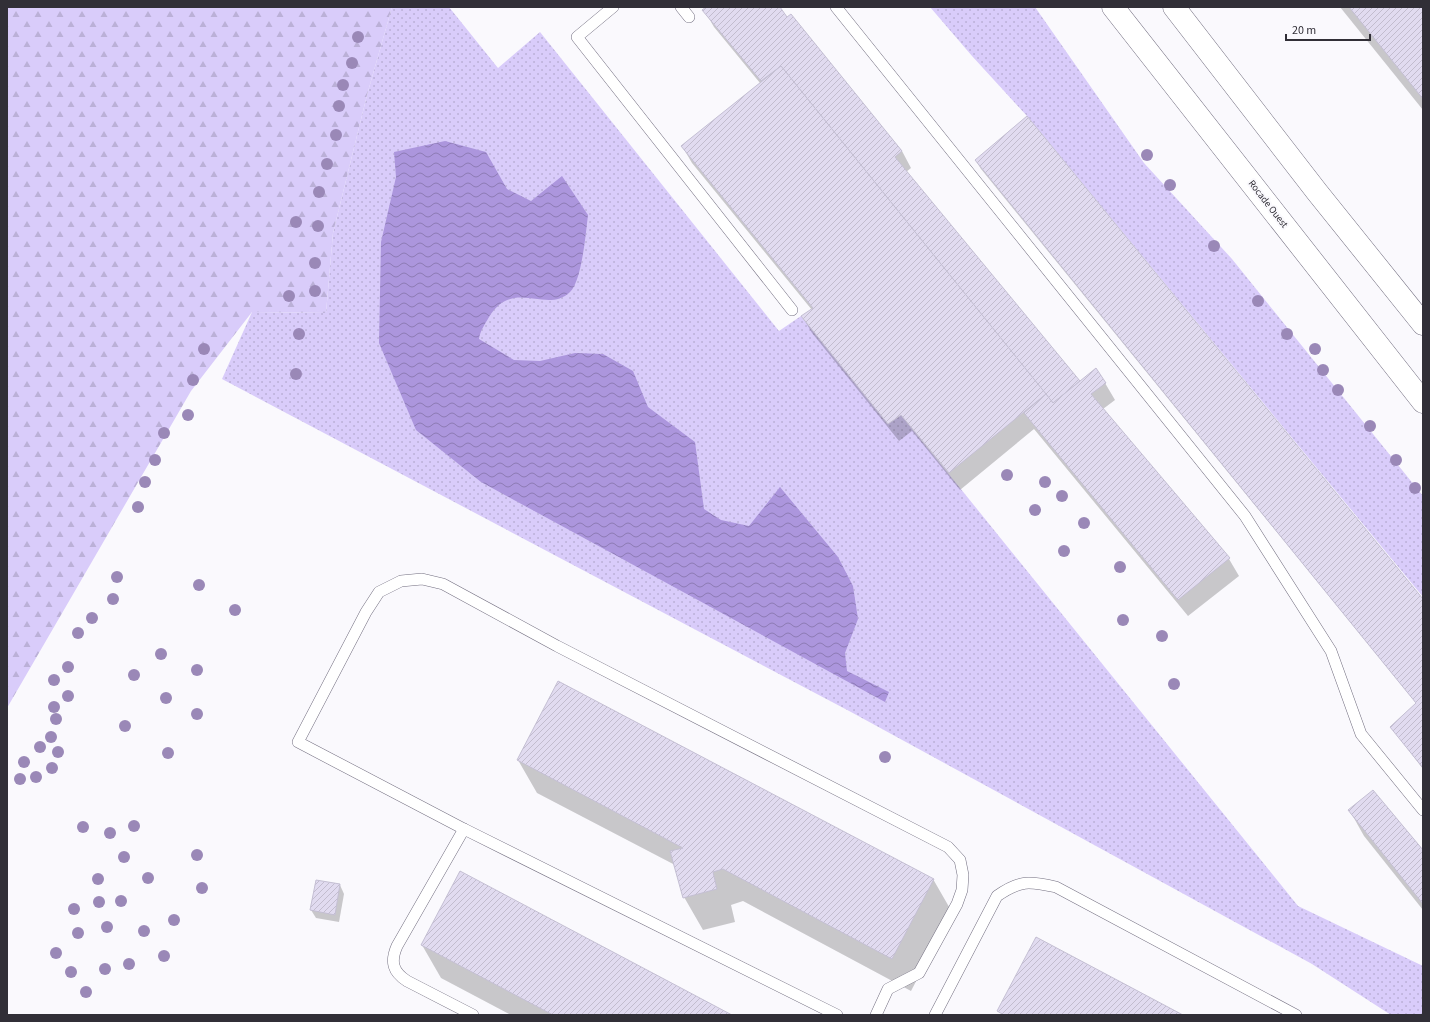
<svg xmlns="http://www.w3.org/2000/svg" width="1430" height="1022" font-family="'Source Sans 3',sans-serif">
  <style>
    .grass { fill: url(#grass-dots) }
    .forest { fill: url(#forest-firs) }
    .water { fill: url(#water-waves) }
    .shadow { fill: #0003 }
    .building { fill: url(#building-hatch); stroke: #c4bfd3 }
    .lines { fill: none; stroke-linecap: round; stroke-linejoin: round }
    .lane-casing { stroke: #736f80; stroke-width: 12 }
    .highway-casing { stroke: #736f80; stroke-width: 23 }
    .lane { stroke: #fff; stroke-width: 11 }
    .highway { stroke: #fff; stroke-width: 22 }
    .tree { fill: #9a88b7 }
    .labels { text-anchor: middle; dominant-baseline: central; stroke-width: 4; stroke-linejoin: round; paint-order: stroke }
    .street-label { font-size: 10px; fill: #312f37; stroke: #faf9fd }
  </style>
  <defs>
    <pattern id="grass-dots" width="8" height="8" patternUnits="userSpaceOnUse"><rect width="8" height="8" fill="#d9ccfa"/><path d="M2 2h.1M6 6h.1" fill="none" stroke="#bbb0d7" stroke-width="1.8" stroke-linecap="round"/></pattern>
    <pattern id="forest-firs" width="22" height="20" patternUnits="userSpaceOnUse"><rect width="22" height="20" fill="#d9ccfa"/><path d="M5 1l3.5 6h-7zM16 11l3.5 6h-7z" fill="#bbb0d7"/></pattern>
    <pattern id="water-waves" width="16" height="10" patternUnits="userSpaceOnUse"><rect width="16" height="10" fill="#ac96dd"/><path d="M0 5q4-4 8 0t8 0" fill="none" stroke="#8d7bb4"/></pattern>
    <pattern id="building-hatch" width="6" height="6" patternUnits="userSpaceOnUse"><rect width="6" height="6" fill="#e1dbf0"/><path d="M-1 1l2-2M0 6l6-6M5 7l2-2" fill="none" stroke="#c2bcce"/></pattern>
  </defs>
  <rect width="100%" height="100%" fill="#faf9fd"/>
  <g class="grass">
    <path d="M392,7h57l49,61 42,-36 239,299 22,-15 87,108 13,-9 397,491 125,60v49h-32l-79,-51 -461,-252 -629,-333 30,-67 74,1 7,-80 34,-138z"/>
    <path d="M930,7h105l109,156 88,96 191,237v101l-396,-481 -55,-60z"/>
  </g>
  <path class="forest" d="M7,7h385l-25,88 -34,138 -7,80 -74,-1 -61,79 -184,317z"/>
  <path class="water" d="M445,141l41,11 21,37 24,12 31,-25 26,39c-2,16 -6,66 -18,77 -24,23 -56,-15 -81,25 -4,7 -9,14 -10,22l35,21 26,1 35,-8 28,1 30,17 15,36 47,35 9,67 17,11 28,6 31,-39 58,70 15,29 5,33 -13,34 2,18 42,21 -4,10 -404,-220 -65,-52 -37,-87 2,-101 15,-65 -2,-25z"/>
  <g class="shadow">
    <path d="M707,7h71l124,144 9,17 -5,4 174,210 25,1 10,17 -12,9 126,150 10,17 -51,40 -154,-187 -74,61 -48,-59 -13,10 -87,-108 -10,-17 10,-6 -120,-147 -10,-17 78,-63 -46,-56 -10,-17z"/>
    <path d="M1340,7h83v103z"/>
    <path d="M976,161l447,440v168l-32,-42 26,-23 -436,-535z"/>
    <path d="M518,760l415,119 19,33 -41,79 -168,-90 -12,4 4,17 -32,8 -19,-33 -9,-32 -138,-72z"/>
    <path d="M1350,811l73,40v59l-59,-74z"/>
    <path d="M340,885l4,9 -5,28 -23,-4 -5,-8z"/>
    <path d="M422,945l308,70h-219l-70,-37z"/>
  </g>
  <g class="building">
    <path d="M706,7h74l7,10 4,-3 111,137 -7,6 185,224 -27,22 -272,-337 -20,15 -59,-71z"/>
    <path d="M1349,7h74v92z"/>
    <path d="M781,66l265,328 -97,79 -48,-58 -13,9 -87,-108 12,-8 -132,-162z"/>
    <path d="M1027,116l396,483v169l-33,-41 26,-24 -441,-543z"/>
    <path d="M1096,368l10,15 -15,11 139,164 -52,42 -154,-187 22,-19 7,9z"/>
    <path d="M558,681l376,198 -42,80 -169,-90 -10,3 4,17 -34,9 -13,-47 13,-3 -166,-88z"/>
    <path d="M1373,790l50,60v54l-75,-94z"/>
    <path d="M460,871l272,144h-179l-132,-70z"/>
    <path d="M316,880l24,4 -5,31 -25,-5z"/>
    <path d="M1036,937l147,78h-179l-7,-4z"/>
  </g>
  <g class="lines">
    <defs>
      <g id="lane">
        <path d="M613,7l-36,30 215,273"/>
        <path d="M681,7l8,10"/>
        <path d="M836,7l409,509 86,135 30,83 62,76"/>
        <path d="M464,829l-166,-87 68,-130 13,-20 22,-11 21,-2 21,5 114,62 391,201 12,13 3,15 -1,15 -5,14 -38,69 -31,16 -12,26"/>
        <path d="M473,1015l-66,-34c-14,-9 -17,-19 -10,-35l67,-117 373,186"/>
        <path d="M935,1015l62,-119c23,-16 32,-15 59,-9l240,128"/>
      </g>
      <g id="highway">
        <path d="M1113,7l310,395"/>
        <path d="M1174,7l143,185 106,132"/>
      </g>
    </defs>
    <use href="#lane" class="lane-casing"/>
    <use href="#highway" class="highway-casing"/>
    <use href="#lane" class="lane"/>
    <use href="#highway" class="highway"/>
  </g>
  <g class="tree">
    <circle cx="358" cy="37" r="6"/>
    <circle cx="352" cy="63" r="6"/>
    <circle cx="343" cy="85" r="6"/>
    <circle cx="339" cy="106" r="6"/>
    <circle cx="336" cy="135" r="6"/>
    <circle cx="1147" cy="155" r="6"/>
    <circle cx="327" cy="164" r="6"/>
    <circle cx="1170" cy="185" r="6"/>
    <circle cx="319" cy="192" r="6"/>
    <circle cx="296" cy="222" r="6"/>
    <circle cx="318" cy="226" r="6"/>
    <circle cx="1214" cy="246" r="6"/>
    <circle cx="315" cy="263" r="6"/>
    <circle cx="315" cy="291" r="6"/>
    <circle cx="289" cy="296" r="6"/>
    <circle cx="1258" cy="301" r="6"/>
    <circle cx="299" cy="334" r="6"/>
    <circle cx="1287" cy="334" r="6"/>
    <circle cx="204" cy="349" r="6"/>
    <circle cx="1315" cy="349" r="6"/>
    <circle cx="1323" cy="370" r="6"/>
    <circle cx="296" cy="374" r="6"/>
    <circle cx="193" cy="380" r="6"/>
    <circle cx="1338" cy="390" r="6"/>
    <circle cx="188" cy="415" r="6"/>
    <circle cx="1370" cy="426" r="6"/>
    <circle cx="164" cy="433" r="6"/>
    <circle cx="155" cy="460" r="6"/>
    <circle cx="1396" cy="460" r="6"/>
    <circle cx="1007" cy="475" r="6"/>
    <circle cx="145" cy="482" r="6"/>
    <circle cx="1045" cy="482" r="6"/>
    <circle cx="1415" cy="488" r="6"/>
    <circle cx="1062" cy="496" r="6"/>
    <circle cx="138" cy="507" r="6"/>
    <circle cx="1035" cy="510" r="6"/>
    <circle cx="1084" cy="523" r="6"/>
    <circle cx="1064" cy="551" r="6"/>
    <circle cx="1120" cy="567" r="6"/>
    <circle cx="117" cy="577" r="6"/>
    <circle cx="199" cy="585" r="6"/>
    <circle cx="113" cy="599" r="6"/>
    <circle cx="235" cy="610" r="6"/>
    <circle cx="92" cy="618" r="6"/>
    <circle cx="1123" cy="620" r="6"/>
    <circle cx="78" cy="633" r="6"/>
    <circle cx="1162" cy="636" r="6"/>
    <circle cx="161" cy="654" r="6"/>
    <circle cx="68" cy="667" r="6"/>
    <circle cx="197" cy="670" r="6"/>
    <circle cx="134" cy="675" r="6"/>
    <circle cx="54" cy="680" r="6"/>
    <circle cx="1174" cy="684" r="6"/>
    <circle cx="68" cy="696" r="6"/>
    <circle cx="166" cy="698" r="6"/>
    <circle cx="54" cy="707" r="6"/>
    <circle cx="197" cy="714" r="6"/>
    <circle cx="56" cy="719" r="6"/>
    <circle cx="125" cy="726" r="6"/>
    <circle cx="51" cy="737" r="6"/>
    <circle cx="40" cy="747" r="6"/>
    <circle cx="58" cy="752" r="6"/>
    <circle cx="168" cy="753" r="6"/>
    <circle cx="885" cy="757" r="6"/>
    <circle cx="24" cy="762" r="6"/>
    <circle cx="52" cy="768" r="6"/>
    <circle cx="36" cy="777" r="6"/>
    <circle cx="20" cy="779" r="6"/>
    <circle cx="134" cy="826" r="6"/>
    <circle cx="83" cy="827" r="6"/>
    <circle cx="110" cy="833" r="6"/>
    <circle cx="197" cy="855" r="6"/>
    <circle cx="124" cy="857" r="6"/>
    <circle cx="148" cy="878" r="6"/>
    <circle cx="98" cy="879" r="6"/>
    <circle cx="202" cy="888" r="6"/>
    <circle cx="121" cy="901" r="6"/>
    <circle cx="99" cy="902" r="6"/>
    <circle cx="74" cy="909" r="6"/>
    <circle cx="174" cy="920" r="6"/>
    <circle cx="107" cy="927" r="6"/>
    <circle cx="144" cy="931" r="6"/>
    <circle cx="78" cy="933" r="6"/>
    <circle cx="56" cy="953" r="6"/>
    <circle cx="164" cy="956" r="6"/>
    <circle cx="129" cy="964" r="6"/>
    <circle cx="105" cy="969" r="6"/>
    <circle cx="71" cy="972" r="6"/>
    <circle cx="86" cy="992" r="6"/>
  </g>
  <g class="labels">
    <g class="street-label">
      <text transform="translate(1268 204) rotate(52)">Rocade Ouest</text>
    </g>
  </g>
  <rect width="1430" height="1022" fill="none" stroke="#312f37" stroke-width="16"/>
  <path d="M1286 34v6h84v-6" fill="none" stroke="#312f37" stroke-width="2"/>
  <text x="1292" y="34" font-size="12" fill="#312f37" stroke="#faf9fd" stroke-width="3" paint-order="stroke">20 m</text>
</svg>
